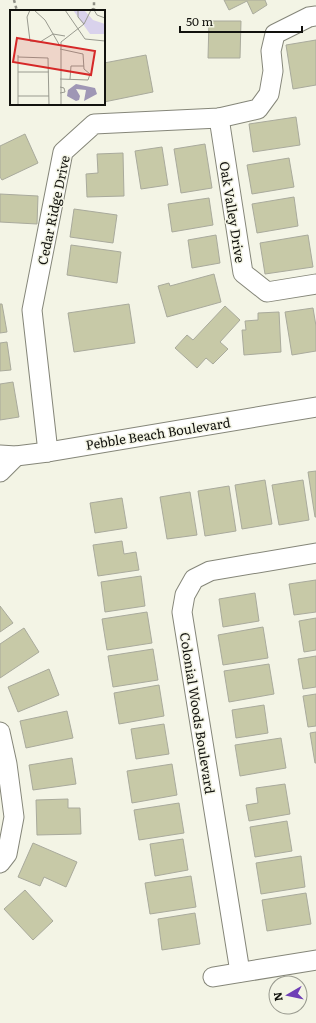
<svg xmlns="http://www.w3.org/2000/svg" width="316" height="1023" font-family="Literata,serif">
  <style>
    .building { fill: #c7c9a7; stroke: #a9aa9c }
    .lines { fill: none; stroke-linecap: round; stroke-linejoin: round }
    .minor-casing { stroke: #858679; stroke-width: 21 }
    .path { stroke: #8e8e84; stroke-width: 2.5; stroke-dasharray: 3 3; stroke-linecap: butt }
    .minor { stroke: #fff; stroke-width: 19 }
    .labels { text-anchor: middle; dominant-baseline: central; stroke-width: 3; stroke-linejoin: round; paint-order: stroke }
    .street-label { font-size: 13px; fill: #12120e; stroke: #f3f4e5 }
    .inset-road { fill: none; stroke: #999a8f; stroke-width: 1 }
    .view { fill: #d62828; fill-opacity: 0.15; stroke: #d62828; stroke-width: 2 }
    .inset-edge { fill: none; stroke: #12120e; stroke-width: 2 }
  </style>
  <rect width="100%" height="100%" fill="#f3f4e5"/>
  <g class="building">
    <path d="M224,0h41l2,5 -14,9 -6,-13 -18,9z"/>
    <path d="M209,21h32l-1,37h-32z"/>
    <path d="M316,40v45l-23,4 -7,-44z"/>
    <path d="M146,55l7,37 -49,10v-39z"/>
    <path d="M296,117l4,28 -47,7 -4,-28z"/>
    <path d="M25,134l13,29 -36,17 -2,-3v-31z"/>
    <path d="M205,144l7,44 -31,5 -7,-44z"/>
    <path d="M162,147l6,38 -27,4 -6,-38z"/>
    <path d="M123,153l1,43 -37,1 -1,-23 12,-1 -1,-19z"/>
    <path d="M289,158l5,29 -42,7 -5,-29z"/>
    <path d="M0,194l38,2 -1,28 -37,-2z"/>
    <path d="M294,197l4,29 -41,7 -5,-29z"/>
    <path d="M209,198l4,27 -41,7 -4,-28z"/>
    <path d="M74,209l43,6 -4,28 -43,-6z"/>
    <path d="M216,235l4,28 -28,5 -4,-28z"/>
    <path d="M308,235l5,32 -48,7 -5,-31z"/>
    <path d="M71,245l50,7 -4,31 -50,-8z"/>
    <path d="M214,274l7,28 -54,15 -9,-31 11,-3 1,3z"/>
    <path d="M0,304h2l5,28 -7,1z"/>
    <path d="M129,304l6,39 -61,9 -6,-39z"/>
    <path d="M225,306l15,14 -20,22 8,7 -15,15 -7,-6 -9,10 -22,-20 12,-13 6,5z"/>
    <path d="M313,308l3,18v25l-24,4 -7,-43z"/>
    <path d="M279,312l2,40 -37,3 -2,-25h4l-1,-9 13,-1v-7z"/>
    <path d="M7,342l4,28 -11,1v-28z"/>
    <path d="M13,382l6,35 -19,3v-36z"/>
    <path d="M316,471v46h-1l-7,-45z"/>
    <path d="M265,480l7,44 -30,5 -7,-44z"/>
    <path d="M303,480l6,40 -30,5 -7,-40z"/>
    <path d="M229,486l7,45 -31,5 -7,-45z"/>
    <path d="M190,492l7,43 -30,4 -7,-42z"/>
    <path d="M122,498l5,30 -32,5 -5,-30z"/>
    <path d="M122,541l2,13 12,-2 3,18 -41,6 -5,-31z"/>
    <path d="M141,576l4,30 -40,6 -4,-30z"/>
    <path d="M316,580v32l-22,3 -5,-31z"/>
    <path d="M255,593l4,28 -36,6 -4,-28z"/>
    <path d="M0,606l13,17 -13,9z"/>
    <path d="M147,612l5,31 -45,7 -5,-31z"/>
    <path d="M316,618v32l-12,2 -5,-31z"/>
    <path d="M263,627l5,31 -45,7 -5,-30z"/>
    <path d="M24,628l15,24 -39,26v-34z"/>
    <path d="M153,649l5,31 -45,7 -5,-31z"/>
    <path d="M316,656v31l-13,2 -5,-30z"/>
    <path d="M269,664l5,30 -45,8 -5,-31z"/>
    <path d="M49,669l10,26 -41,17 -10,-25z"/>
    <path d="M159,685l5,31 -45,8 -5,-31z"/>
    <path d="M316,694v32l-8,1 -5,-31z"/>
    <path d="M264,705l4,28 -32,5 -4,-28z"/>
    <path d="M67,711l6,27 -47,10 -6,-27z"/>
    <path d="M164,724l5,30 -33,5 -5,-30z"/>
    <path d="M316,732v31h-1l-5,-30z"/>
    <path d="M281,738l5,30 -46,8 -5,-31z"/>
    <path d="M72,758l4,26 -43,6 -4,-25z"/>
    <path d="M172,764l5,31 -45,8 -5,-32z"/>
    <path d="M285,784l5,30 -41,7 -3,-16 12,-2 -2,-15z"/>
    <path d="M68,799v9h12l1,26 -44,1 -1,-35z"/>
    <path d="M179,803l5,30 -45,7 -5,-30z"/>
    <path d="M287,821l5,30 -37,6 -5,-30z"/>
    <path d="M183,839l5,31 -33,6 -5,-32z"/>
    <path d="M33,843l44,19 -11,25 -22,-10 -4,9 -22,-9z"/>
    <path d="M301,856l4,31 -44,7 -5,-31z"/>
    <path d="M191,876l5,31 -46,7 -5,-31z"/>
    <path d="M25,890l28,31 -20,19 -29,-31z"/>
    <path d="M306,893l5,31 -44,7 -5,-31z"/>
    <path d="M195,913l5,31 -38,6 -4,-31z"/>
  </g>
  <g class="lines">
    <defs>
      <g id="minor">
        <path d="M219,118l24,155 24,19 49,-8"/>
        <path d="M48,452l-16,-142 31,-158 31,-28 125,-6 39,-9 11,-15 4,-23 -2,-20 4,-17 34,-17 7,-1"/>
        <path d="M0,455l16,1 32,-4 268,-45"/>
        <path d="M0,472l16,-16"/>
        <path d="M0,732l7,32 7,53 -7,37 -7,9"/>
        <path d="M240,972l-58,-360 3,-17 9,-16 16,-8 106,-18"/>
        <path d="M213,977l103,-17"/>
      </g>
    </defs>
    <use href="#minor" class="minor-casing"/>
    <g class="path">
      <path d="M14,0l3,11"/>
      <path d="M86,11l8,-2v-9"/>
    </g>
    <use href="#minor" class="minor"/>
  </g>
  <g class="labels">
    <g class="street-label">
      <text transform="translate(53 210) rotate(-78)">Cedar Ridge Drive</text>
      <text transform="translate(233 212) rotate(81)">Oak Valley Drive</text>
      <text transform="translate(158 433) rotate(-9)">Pebble Beach Boulevard</text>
      <text transform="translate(198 713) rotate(81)">Colonial Woods Boulevard</text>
    </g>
  </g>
  <g transform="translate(10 10)">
    <rect width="95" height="95" fill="#f3f4e5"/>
    <path d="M63,0h11l9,10 12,4v10h-15z" fill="#d9d2ec"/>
    <path d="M66,74l19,4 2,6 -13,7 2,-11 -10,-1 4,7 -1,4 -3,1 -9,-5 1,-6z" fill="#9f97b5"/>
    <path class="inset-road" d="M20,0l-3,7 3,24 10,1 13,-8 12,2M24,0l11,10 15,26M55,0l20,29 20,2M68,0v7l6,7M84,0l3,5 8,3M50,39l23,5 1,15 6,5 -2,6 -28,-1M8,45v50M8,47l30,1 1,47M8,62h31M60,69l1,-13h13M50,77l4,1 1,4 -5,1M8,86h31M51,95v-63l23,-18 7,-14"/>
    <path class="view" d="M7,28l78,13 -4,24 -78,-13z"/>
    <rect width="95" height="95" class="inset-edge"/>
  </g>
  <g transform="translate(288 995) rotate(261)"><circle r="19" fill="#f3f4e5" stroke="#999a8f"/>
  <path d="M0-3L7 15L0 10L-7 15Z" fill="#6f3eb6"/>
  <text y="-6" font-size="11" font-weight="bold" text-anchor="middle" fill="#12120e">N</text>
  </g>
  <path d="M180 26v6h122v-6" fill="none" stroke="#12120e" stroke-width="2"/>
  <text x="186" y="26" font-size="12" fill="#12120e" stroke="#f3f4e5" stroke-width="3" paint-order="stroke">50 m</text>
</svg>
